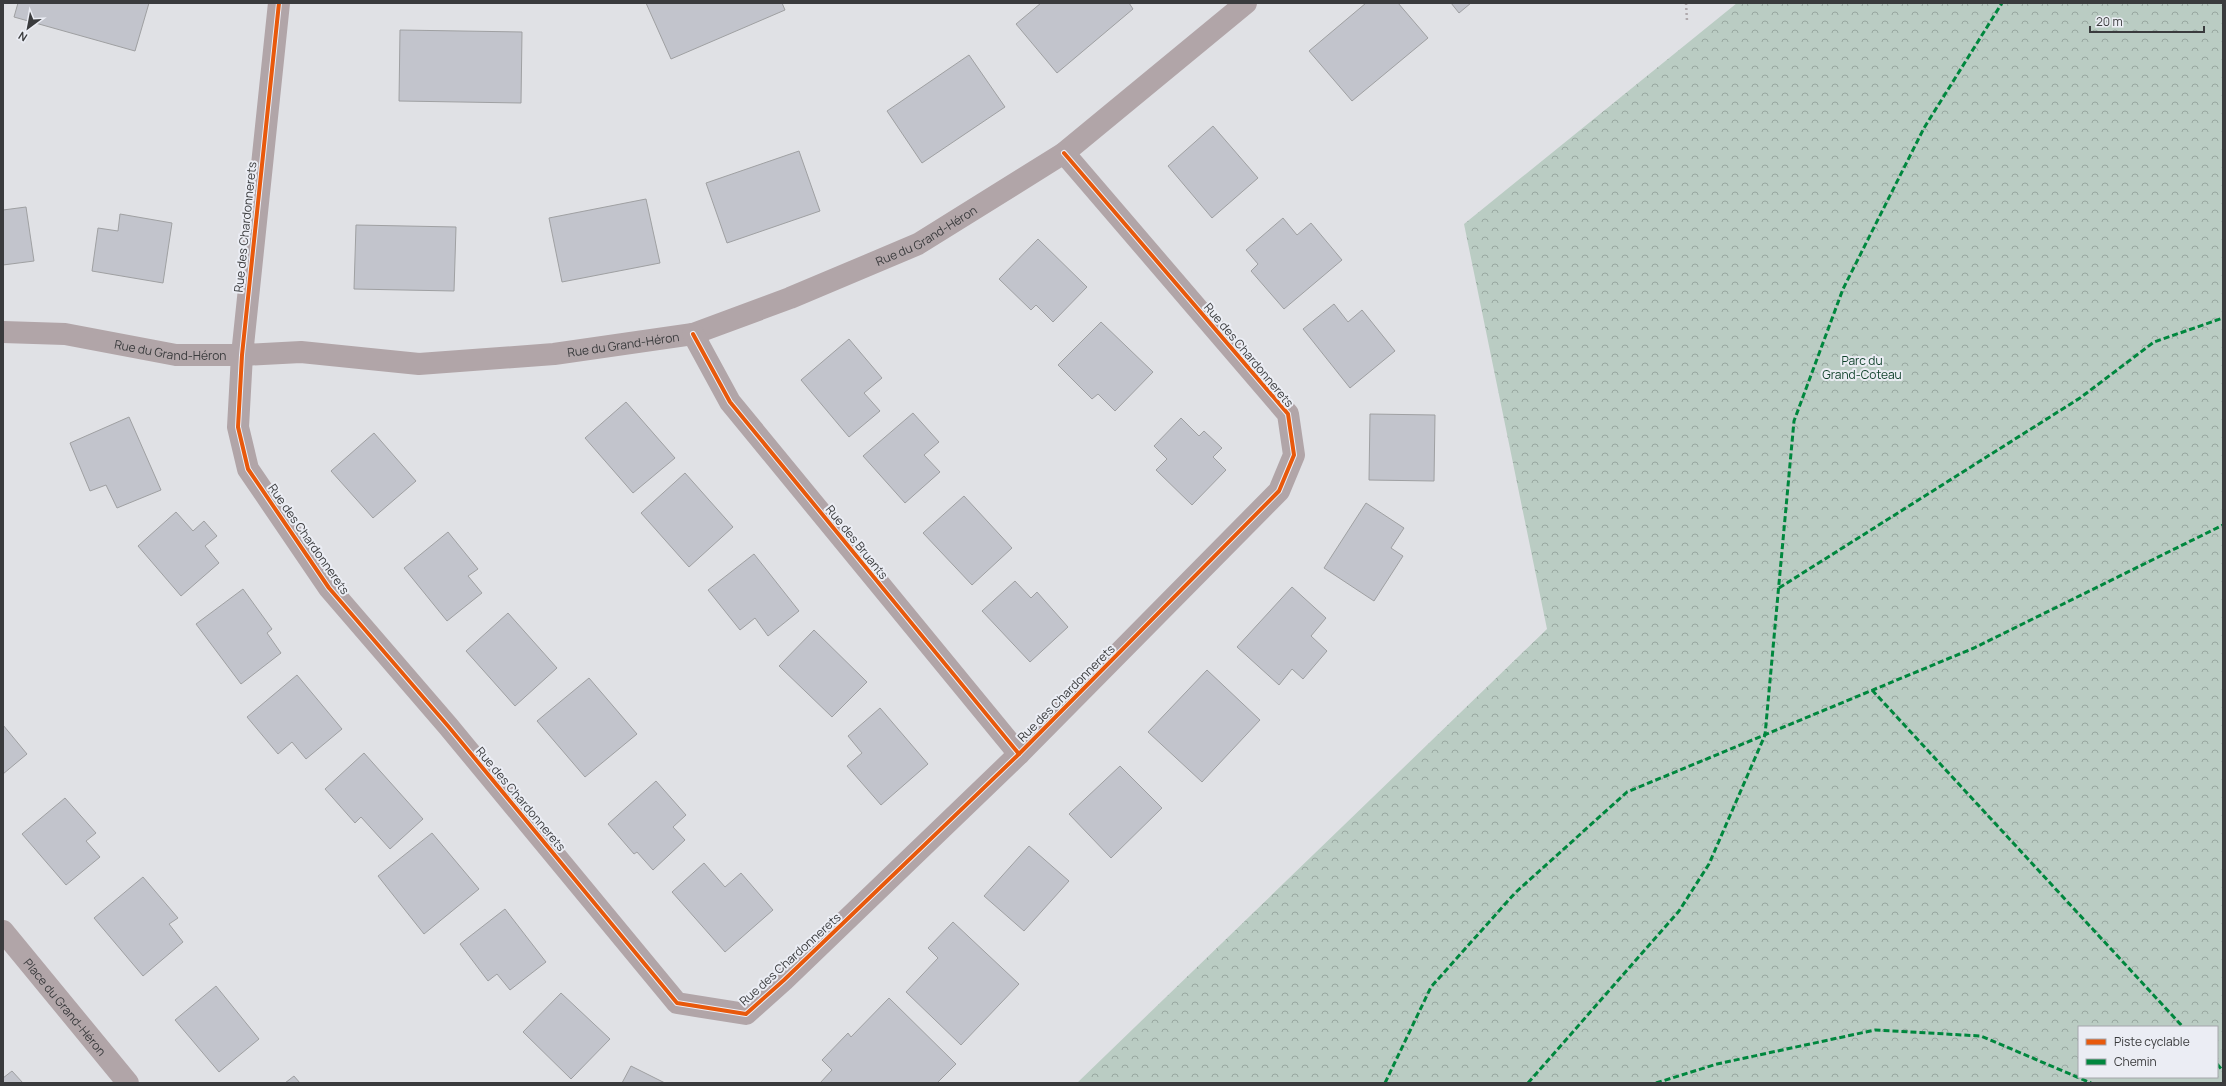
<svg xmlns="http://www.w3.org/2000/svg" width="2226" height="1086" font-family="Manrope,sans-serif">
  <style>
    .park { fill: url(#park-crowns); fill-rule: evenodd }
    .building { fill: #c2c4cc; stroke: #9fa0a2 }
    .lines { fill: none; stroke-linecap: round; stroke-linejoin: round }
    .path { stroke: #b0aaad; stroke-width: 2.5; stroke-dasharray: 2 3; stroke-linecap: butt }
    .minor { stroke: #b1a5a8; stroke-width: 22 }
    .quiet { stroke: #00873e; stroke-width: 3; stroke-dasharray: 6 3; stroke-linecap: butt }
    .cycleway-casing { stroke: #ebedf4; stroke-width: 6 }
    .cycleway { stroke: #e8590c; stroke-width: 4 }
    .labels { text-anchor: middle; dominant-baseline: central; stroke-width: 4; stroke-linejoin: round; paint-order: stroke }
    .street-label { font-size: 12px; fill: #3a3b3d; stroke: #ebedf4 }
    .park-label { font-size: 12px; fill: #0d3f28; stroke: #ebedf4 }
  </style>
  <defs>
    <pattern id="park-crowns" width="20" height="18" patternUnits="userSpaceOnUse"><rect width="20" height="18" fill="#baccc3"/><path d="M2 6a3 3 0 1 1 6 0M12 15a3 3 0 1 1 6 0" fill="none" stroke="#98a7a0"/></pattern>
  </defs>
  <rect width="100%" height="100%" fill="#e0e1e5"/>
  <path class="park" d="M1737,3h486v1080h-1146l470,-454 -83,-405zM2079,1027h138v50h-138z"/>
  <g class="building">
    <path d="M18,3h131l-14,48 -121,-34z"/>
    <path d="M646,3h136l3,7 -114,49z"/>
    <path d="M1041,3h88l4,6 -76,64 -41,-49z"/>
    <path d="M1366,3h32l30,35 -76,63 -43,-50z"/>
    <path d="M1451,3h20l-12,10z"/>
    <path d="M400,30l122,2 -1,71 -122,-2z"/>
    <path d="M969,55l36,52 -83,56 -35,-52z"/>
    <path d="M1213,126l45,52 -46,40 -44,-52z"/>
    <path d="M799,151l21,60 -93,32 -21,-60z"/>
    <path d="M646,199l14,64 -98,19 -13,-64z"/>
    <path d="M26,207l8,54 -31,4v-55z"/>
    <path d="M120,214l52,9 -9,60 -71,-12 6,-43 20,3z"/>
    <path d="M1283,218l14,17 14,-12 31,37 -58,49 -33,-38 7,-7 -12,-14z"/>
    <path d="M356,225l100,2 -2,64 -100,-2z"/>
    <path d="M1038,239l49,48 -34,35 -17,-17 -5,5 -32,-31z"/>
    <path d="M1334,304l14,18 14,-12 33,41 -45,37 -47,-59z"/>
    <path d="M1101,322l52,50 -38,39 -17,-17 -6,5 -34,-34z"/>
    <path d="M849,339l33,39 -18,15 16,18 -31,26 -48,-57z"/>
    <path d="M626,402l49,56 -42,35 -48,-55z"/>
    <path d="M913,413l26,29 -15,13 16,17 -35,31 -42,-47z"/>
    <path d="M1370,414l65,1 -1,66 -65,-1z"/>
    <path d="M129,417l32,73 -44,18 -11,-23 -16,6 -20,-48z"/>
    <path d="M1181,418l18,18 5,-5 18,17 -9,9 13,13 -34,35 -36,-35 11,-11 -13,-13z"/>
    <path d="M374,433l42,48 -43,37 -42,-47z"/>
    <path d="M685,473l48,54 -44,40 -48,-54z"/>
    <path d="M964,496l48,52 -40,37 -49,-52z"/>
    <path d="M1366,503l38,25 -13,20 12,8 -29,45 -50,-33z"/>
    <path d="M176,512l17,19 11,-10 13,15 -12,10 14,17 -38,33 -43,-50z"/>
    <path d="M448,532l30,37 -10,7 14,17 -35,28 -43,-53z"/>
    <path d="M754,554l45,57 -31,25 -13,-18 -15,12 -32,-40z"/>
    <path d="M1015,581l16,17 6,-6 31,35 -38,35 -48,-51z"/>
    <path d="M1292,587l34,31 -15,18 16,15 -24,28 -11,-10 -13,16 -42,-38z"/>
    <path d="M243,589l29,40 -5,4 14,20 -40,31 -45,-60z"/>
    <path d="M508,613l49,55 -42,38 -49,-55z"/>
    <path d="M814,630l53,52 -35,35 -53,-51z"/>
    <path d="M1207,670l53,50 -58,62 -54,-50z"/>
    <path d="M297,675l45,54 -36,30 -14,-17 -14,12 -31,-37z"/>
    <path d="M589,678l48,56 -52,43 -48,-56z"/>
    <path d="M880,708l48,56 -47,41 -34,-39 15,-13 -14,-17z"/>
    <path d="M3,725l24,29 -24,20z"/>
    <path d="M364,753l59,66 -33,30 -29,-32 -6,6 -30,-34z"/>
    <path d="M1120,766l42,42 -51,50 -42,-44z"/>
    <path d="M656,781l30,34 -13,12 12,13 -32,30 -16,-18 -3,2 -26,-30z"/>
    <path d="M65,798l31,35 -10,8 14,16 -34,28 -44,-51z"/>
    <path d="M432,833l47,56 -55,45 -46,-58z"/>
    <path d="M1029,846l40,35 -45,50 -40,-35z"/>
    <path d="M704,863l21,24 16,-14 32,37 -48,42 -53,-60z"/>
    <path d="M143,877l35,41 -9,6 14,18 -40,34 -49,-58z"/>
    <path d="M505,909l41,53 -36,28 -13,-16 -9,7 -28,-37z"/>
    <path d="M953,922l66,62 -58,61 -55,-53 32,-34 -10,-10z"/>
    <path d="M216,986l43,53 -40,33 -44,-52z"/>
    <path d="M561,993l49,46 -39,40 -48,-47z"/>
    <path d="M889,998l67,66 -19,19h-117l12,-13 -10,-10 26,-27 3,4z"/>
    <path d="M631,1066l34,17h-43z"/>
    <path d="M12,1071l11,12h-20v-5z"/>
    <path d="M294,1076l6,7h-15z"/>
  </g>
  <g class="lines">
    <path class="path" d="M1686,3l1,18"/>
    <g class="minor">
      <path d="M279,3l-37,352 -4,72 10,42 81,119 119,138 229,277 69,11 38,-34 235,-226 260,-263 15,-36 -6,-41 -224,-261"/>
      <path id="s1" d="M3,332l62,2 111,21h66l59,-3 118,12 135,-10 139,-20 97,-36 128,-54 146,-91 182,-150"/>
      <path d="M693,334l37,68 289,352"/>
      <path id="s2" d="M3,931l125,152"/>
    </g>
    <g class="quiet">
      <path d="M1779,588l301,-190 74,-56 69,-24"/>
      <path d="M1872,690l311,337"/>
      <path d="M2217,1064l6,7"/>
      <path d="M1385,1083l46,-96 84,-94 112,-101 347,-144 249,-123"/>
      <path d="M1528,1083l151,-172 30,-47 56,-129 29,-314 49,-132 81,-161 78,-125"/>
      <path d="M1656,1083l61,-19 158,-34 106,6 110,47"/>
    </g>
    <defs>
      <g id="cycleway">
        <path d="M279,3l-37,352 -4,72 10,42 81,119 119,138 229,277 69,11 38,-34 235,-226 260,-263 15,-36 -6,-41 -224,-261"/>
        <path d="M693,334l37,68 289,352"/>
      </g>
    </defs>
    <use href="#cycleway" class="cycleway-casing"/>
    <use href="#cycleway" class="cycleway"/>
  </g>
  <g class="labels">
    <g class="street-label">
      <text transform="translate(245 227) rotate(-84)">Rue des Chardonnerets</text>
      <text stroke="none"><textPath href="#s1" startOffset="948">Rue du Grand-Héron</textPath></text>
      <text stroke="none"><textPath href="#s1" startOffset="624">Rue du Grand-Héron</textPath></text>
      <text stroke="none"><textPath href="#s1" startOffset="169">Rue du Grand-Héron</textPath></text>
      <text transform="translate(1249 355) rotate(50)">Rue des Chardonnerets</text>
      <text transform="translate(309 539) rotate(55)">Rue des Chardonnerets</text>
      <text transform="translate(857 542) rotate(51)">Rue des Bruants</text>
      <text transform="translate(1066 693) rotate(-45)">Rue des Chardonnerets</text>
      <text transform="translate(521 799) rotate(50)">Rue des Chardonnerets</text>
      <text transform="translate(790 959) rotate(-42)">Rue des Chardonnerets</text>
      <text stroke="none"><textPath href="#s2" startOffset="98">Place du Grand-Héron</textPath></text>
    </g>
    <g class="park-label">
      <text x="1862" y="360">Parc du<tspan x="1862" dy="14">Grand-Coteau</tspan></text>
    </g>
  </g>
  <rect width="2226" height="1086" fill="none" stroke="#3a3b3d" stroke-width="8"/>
  <rect x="2078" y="1026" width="140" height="52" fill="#ebedf4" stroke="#a4a6ab"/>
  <rect x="2086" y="1039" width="20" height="6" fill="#e8590c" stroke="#a4a6ab"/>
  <text x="2114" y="1046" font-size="12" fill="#3a3b3d">Piste cyclable</text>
  <rect x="2086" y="1059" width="20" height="6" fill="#00873e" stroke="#a4a6ab"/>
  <text x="2114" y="1066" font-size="12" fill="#3a3b3d">Chemin</text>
  <g transform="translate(28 28) rotate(212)" stroke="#ebedf4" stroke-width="3" paint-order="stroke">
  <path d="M0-3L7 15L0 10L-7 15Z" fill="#3a3b3d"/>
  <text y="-6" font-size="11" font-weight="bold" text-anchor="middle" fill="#3a3b3d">N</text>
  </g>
  <path d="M2090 26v6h114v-6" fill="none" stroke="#3a3b3d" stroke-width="2"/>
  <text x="2096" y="26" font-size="12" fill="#3a3b3d" stroke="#ebedf4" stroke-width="3" paint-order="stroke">20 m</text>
</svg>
